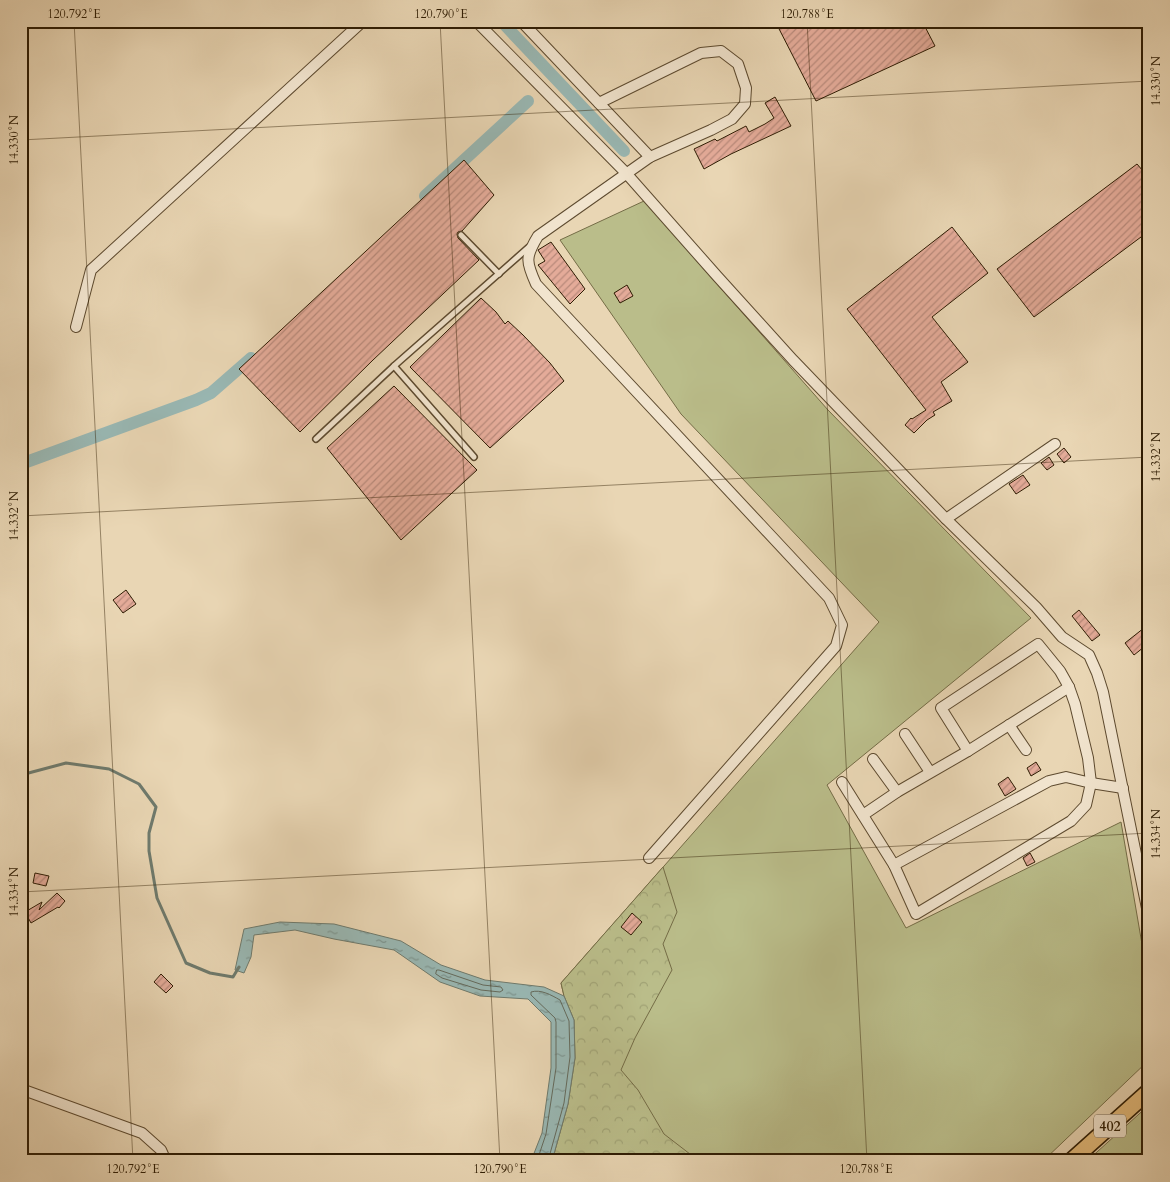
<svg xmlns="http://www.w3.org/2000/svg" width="1170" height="1182" font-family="Cardo,serif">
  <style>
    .green { fill: #babd8a; stroke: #746c46 }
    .forest { fill: url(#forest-crowns); stroke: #746c46 }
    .water { fill: url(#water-ripples); stroke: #6e7a6d }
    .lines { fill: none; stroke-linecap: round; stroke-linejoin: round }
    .shore { stroke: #646a5c; stroke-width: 1 }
    .stream { stroke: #6e7a6d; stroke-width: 3 }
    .canal { stroke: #99b8b4; stroke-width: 12 }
    .building { fill: url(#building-hatch); stroke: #2e1c03 }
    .service-casing { stroke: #5d4a2f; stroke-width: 8 }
    .minor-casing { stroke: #5d4a2f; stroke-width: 12 }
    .primary-casing { stroke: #2e1c03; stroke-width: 18 }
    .service { stroke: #f1e4ce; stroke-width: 5 }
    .minor { stroke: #f1e4ce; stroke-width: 10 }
    .primary { stroke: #e4bb7a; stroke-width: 15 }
    .ticks { fill: none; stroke: #2e1c03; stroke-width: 1; stroke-opacity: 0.45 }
    .labels { text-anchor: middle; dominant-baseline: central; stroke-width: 4; stroke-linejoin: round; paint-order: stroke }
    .shield { fill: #f1e4ce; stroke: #685840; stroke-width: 1 }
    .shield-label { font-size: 14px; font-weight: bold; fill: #2e1c03 }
    .neatline { fill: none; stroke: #2e1c03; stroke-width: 2 }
    .ticks-label { font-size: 12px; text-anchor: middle; fill: #2e1c03 }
  </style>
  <defs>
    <pattern id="forest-crowns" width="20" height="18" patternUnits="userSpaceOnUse" patternTransform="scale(1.25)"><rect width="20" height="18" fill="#babd8a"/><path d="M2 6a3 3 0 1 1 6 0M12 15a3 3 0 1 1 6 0" fill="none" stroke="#a0a275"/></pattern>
    <pattern id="water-ripples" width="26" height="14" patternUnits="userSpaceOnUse" patternTransform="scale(1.25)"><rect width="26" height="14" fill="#99b8b4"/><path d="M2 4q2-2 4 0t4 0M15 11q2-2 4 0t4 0" fill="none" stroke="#7d9590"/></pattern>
    <pattern id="building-hatch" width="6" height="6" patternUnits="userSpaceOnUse" patternTransform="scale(1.25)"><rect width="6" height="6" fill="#e4ab99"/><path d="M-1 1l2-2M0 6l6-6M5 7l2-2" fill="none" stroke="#b98a7b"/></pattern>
  </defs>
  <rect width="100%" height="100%" fill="#e9d6b4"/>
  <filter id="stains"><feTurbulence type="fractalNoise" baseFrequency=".004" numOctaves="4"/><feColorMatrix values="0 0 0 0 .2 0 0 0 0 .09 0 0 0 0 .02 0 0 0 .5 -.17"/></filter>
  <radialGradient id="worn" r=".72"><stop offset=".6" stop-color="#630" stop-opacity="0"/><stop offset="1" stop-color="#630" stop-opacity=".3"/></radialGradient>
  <g class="green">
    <path d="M644,201l184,209 203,208 -204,167 79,143 215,-106 22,128 6,15v95l-106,101h-491l16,-57 6,-84 -10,-24 -3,-13 318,-361 -198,-208 -121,-174z"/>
    <path d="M1149,1105v56h-62z"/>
  </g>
  <path class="forest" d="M663,867l14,45 -14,32 9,26 -37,68 -14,32 17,20 26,44 35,27h-147l16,-57 7,-46 -1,-38 -10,-24 -3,-13z"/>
  <path class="water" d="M280,922l54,2 67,17 40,24 44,15 59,7 20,9 10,24 1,38 -7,46 -16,57h-21l11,-28 9,-65v-46l-23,-23 -48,-3 -40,-14 -46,-32 -60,-11 -39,-9 -41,5 -3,22 -7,16 -9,-3 9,-41z"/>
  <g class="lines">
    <g class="shore">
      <path d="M437,970h2l44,15 18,2 2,3 -3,2 -19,-2 -39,-12 -6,-4z"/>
      <path d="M537,1161l9,-27 10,-66v-46l-1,-4 -24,-23v-3c10,-3 20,3 29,8l9,21 1,36 -6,46 -16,58"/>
    </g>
    <path class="stream" d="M21,775l45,-12 43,6 30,15 17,23 -7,26v18l8,47 29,65 24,10 23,4 6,-10"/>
    <g class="canal">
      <path d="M501,21l123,130"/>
      <path d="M425,196l103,-95"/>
      <path d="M21,464l175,-64 15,-7 40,-35"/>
    </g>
  </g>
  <g class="building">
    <path d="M775,21h147l13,25 -119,55z"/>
    <path d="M775,97l16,29 -60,28 -27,15 -10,-20 21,-10 2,2 29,-15 3,6 16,-8 9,-6 -9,-15z"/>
    <path d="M464,160l30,35 -32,36 -4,1 -1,2 1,4 21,22 -106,100 -73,72 -61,-63z"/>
    <path d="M1137,164l12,14v53l-115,86 -37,-48z"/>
    <path d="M952,227l36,46 -56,44 36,45 -27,20 11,19 -19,11 2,3 -8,5 -13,13 -9,-8 6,-7 1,1 14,-9 -79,-101z"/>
    <path d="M551,242l34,47 -15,15 -32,-39 7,-4 -7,-11z"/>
    <path d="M627,285l6,11 -13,7 -6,-10z"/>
    <path d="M481,298l15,14 9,12 3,-3 15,14 27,28 14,18 -74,67 -80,-81z"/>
    <path d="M394,386l83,84 -76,70 -74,-92z"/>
    <path d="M1064,448l7,9 -7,6 -7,-9z"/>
    <path d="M1049,457l5,8 -7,5 -6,-7z"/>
    <path d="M1023,475l7,10 -14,9 -7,-10z"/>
    <path d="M126,590l10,14 -13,9 -10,-13z"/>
    <path d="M1079,610l21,25 -8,6 -20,-25z"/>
    <path d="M1149,624v19l-15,12 -9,-12z"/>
    <path d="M1036,762l5,8 -10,6 -4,-8z"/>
    <path d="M1008,777l8,12 -11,7 -7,-12z"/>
    <path d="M1030,853l5,9 -8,4 -4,-8z"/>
    <path d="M35,873l14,3 -3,10 -13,-3z"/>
    <path d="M57,893l8,8 -6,7 -1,-1 -27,16 -6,-11 17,-10 -3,8z"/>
    <path d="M632,913l10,9 -11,13 -10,-8z"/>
    <path d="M161,974l12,12 -7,7 -12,-11z"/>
  </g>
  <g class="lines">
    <defs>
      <g id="service">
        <path d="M461,235l38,39"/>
        <path d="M394,366l80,91"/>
        <path d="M316,439l78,-73 135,-119"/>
      </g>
      <g id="minor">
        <path d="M476,21l150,152 91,103 76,84 153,159 90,88 26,30 27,18 8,18 6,19 46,226"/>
        <path d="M521,21l129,136"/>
        <path d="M599,103l102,-50 20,-2 17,13 8,24 -1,16 -13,15 -21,11 -61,27 -112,79c-13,21 -12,26 -2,48l293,314 13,27 -6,21 -187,212"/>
        <path d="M76,327l15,-57 272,-249"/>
        <path d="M946,519l109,-75"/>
        <path d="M1009,725l17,25"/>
        <path d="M905,734l25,38"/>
        <path d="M873,759l24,33"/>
        <path d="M842,782l52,83 22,49 155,-93 15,-16 5,-22 -3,-25 -13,-54 -6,-17 -9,-16 -22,-27 -97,64 27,43"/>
        <path d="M863,815l34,-23 71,-41 101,-64"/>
        <path d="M894,865l155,-84 17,-4 25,6 32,5"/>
        <path d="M21,1089l121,44 19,17 5,11"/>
      </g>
      <path id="primary" d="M1071,1161l78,-70"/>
    </defs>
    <use href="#service" class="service-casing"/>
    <use href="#minor" class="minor-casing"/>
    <use href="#primary" class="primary-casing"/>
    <use href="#service" class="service"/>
    <use href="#minor" class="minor"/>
    <use href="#primary" class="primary"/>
  </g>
  <path class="ticks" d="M74,21l59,1140M440,21l60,1140M807,21l60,1140M21,140l1128,-59M21,516l1128,-59M21,892l1128,-59"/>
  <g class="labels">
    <rect class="shield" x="1094" y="1114.5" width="32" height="23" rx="4"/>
    <g class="shield-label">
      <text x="1110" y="1126">402</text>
    </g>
  </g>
  <rect width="1170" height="1182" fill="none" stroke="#e9d6b4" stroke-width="55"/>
  <rect x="28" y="28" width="1114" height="1126" class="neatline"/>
  <g class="ticks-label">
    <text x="74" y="18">120.792°E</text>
    <text x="441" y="18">120.790°E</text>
    <text x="807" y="18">120.788°E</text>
    <text transform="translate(1156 81) rotate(-90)" y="4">14.330°N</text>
    <text transform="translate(14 140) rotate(-90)" y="4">14.330°N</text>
    <text transform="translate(1156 457) rotate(-90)" y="4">14.332°N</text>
    <text transform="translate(14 516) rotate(-90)" y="4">14.332°N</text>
    <text transform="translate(1156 834) rotate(-90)" y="4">14.334°N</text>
    <text transform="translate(14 892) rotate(-90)" y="4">14.334°N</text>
    <text x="133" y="1173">120.792°E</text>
    <text x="500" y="1173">120.790°E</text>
    <text x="866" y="1173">120.788°E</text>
  </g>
  <rect width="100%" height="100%" filter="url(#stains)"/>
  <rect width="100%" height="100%" fill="url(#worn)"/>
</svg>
